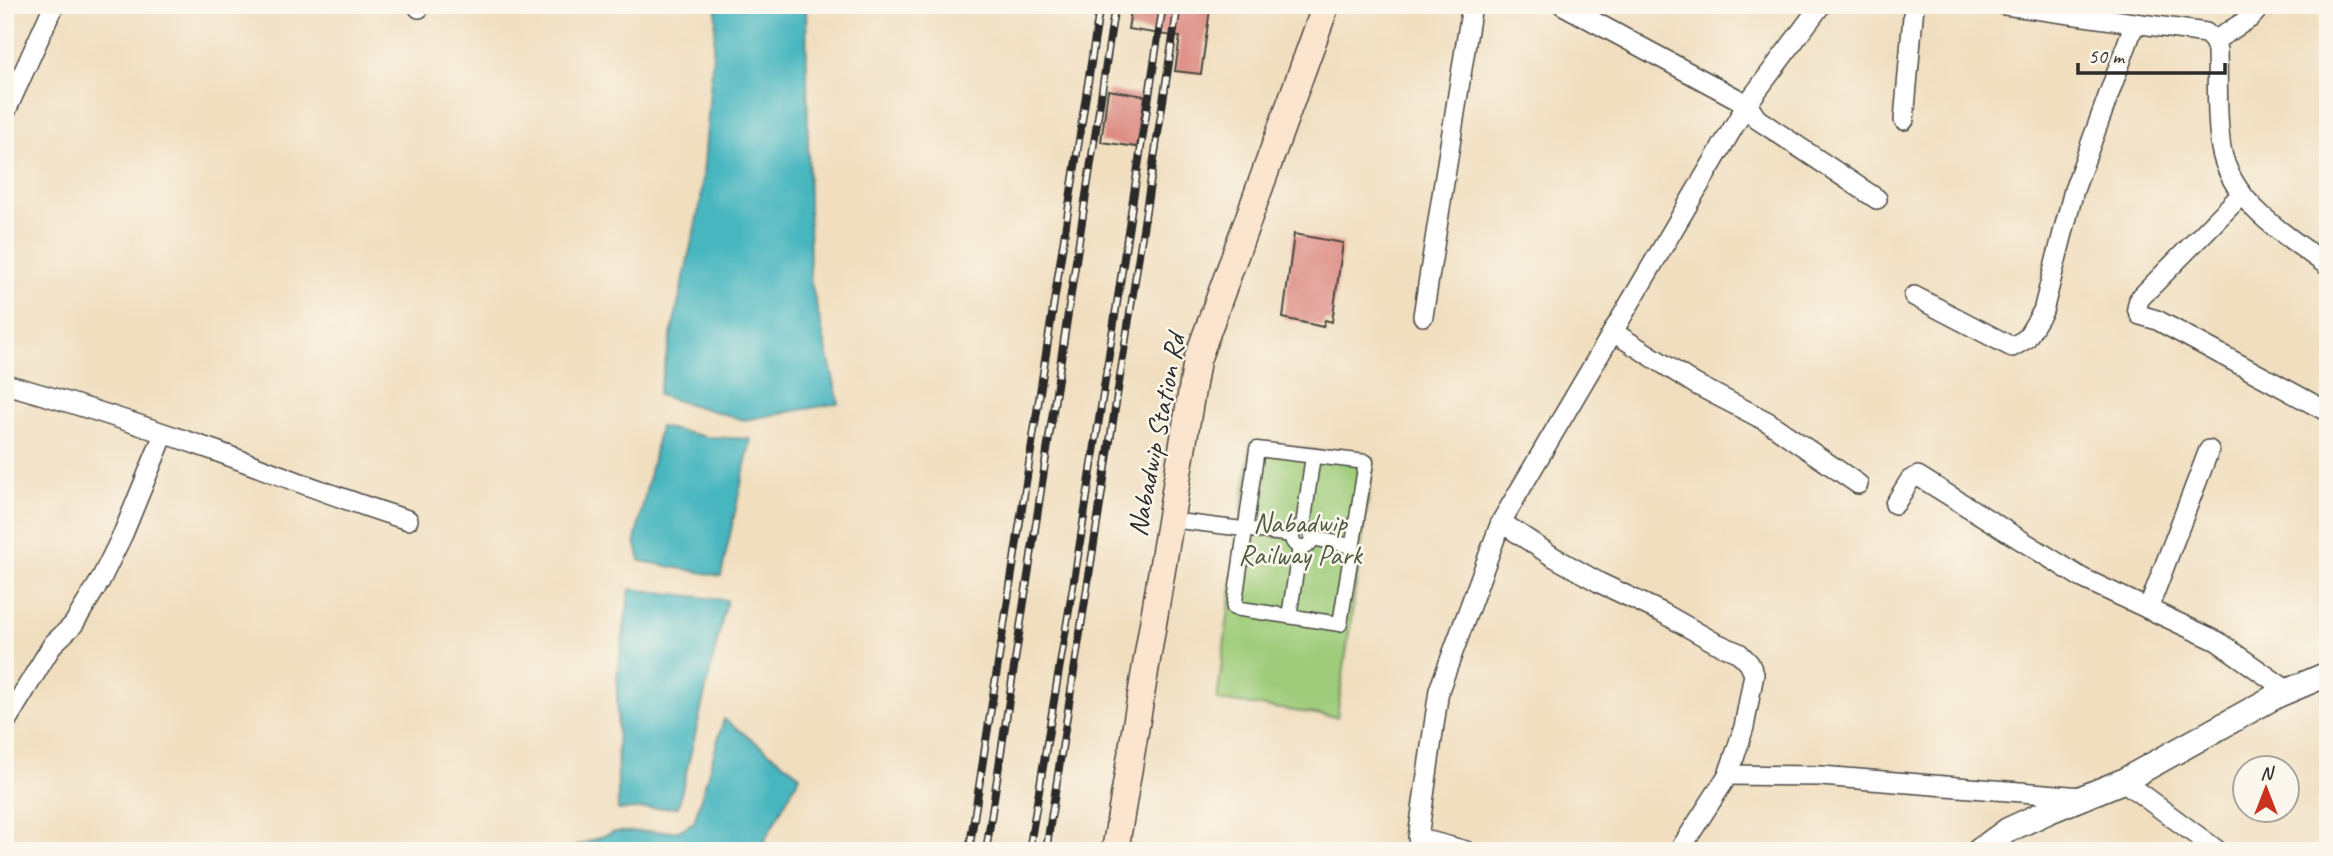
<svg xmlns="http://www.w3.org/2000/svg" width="2333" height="856" font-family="Caveat,sans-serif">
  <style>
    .green { fill: #9fcc7a; stroke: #657c52; stroke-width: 2 }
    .water { fill: #47b6bf; stroke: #397075; stroke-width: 2 }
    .building { fill: #dd8c84 }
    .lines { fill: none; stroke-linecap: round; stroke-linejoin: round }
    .pedestrian-casing { stroke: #494641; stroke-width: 17 }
    .minor-casing { stroke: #494641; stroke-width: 22 }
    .tertiary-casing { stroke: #494641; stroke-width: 27 }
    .secondary-casing { stroke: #494641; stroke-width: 29 }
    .pedestrian { stroke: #fff; stroke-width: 14 }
    .minor { stroke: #fff; stroke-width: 19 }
    .tertiary { stroke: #fff; stroke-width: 24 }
    .secondary { stroke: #fce5cf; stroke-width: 26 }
    .rail-casing { stroke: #2b2b2b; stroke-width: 8 }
    .rail { stroke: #fbf7ec; stroke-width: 5; stroke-dasharray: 16; stroke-linecap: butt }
    .labels { text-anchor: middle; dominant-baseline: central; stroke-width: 5; stroke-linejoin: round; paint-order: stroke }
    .street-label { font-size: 28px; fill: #2b2b2b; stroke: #fbf7ec }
    .park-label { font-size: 28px; fill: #4e5b43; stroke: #fbf7ec }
  </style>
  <rect width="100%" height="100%" fill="#fbf7ec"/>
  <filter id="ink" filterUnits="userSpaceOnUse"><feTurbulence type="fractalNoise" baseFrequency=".0143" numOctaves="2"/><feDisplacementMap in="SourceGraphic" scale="14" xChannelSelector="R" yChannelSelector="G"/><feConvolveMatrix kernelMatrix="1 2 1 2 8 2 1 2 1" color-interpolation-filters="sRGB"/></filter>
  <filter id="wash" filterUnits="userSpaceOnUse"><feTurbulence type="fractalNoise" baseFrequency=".00686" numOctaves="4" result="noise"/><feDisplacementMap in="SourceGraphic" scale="28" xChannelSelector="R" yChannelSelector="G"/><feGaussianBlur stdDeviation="1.57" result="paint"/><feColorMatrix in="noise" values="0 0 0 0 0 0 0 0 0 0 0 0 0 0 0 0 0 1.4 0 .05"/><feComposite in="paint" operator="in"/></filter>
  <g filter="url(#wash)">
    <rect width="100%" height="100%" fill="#f0debf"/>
    <path class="green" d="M1251,442l123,16 -37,259 -120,-17z"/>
    <g class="water">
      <path d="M717,5h89l4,273 29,125 -95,17 -86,-25 43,-195z"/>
      <path d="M660,427l47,10 44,2 -30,137 -81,-15 -5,-20z"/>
      <path d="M630,589l97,11 -49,207 -60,3 -1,-133z"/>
      <path d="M724,719l76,56 -41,76h-186l1,-4 40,-15 64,-1 16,-9z"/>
    </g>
    <g id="blocks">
      <g class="building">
        <path d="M1132,5h51l27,4 -9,65 -26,-3 5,-34 -52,-8z"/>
        <path d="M1108,90l37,6 -8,51 -36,-5z"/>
        <path d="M1294,234l49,9 -11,79 -7,-2 -2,7 -40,-9z"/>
      </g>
    </g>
  </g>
  <g filter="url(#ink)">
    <use href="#blocks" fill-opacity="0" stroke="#494641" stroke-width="2"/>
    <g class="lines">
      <defs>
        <g id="pedestrian">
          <path d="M1257,449l109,13 -26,162 -106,-16z"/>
          <path d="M1170,520l122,15"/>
          <path d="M1303,526l10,-70"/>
          <circle cx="1302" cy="537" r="10"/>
          <path d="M1312,538l40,8"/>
          <path d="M1289,616l11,-69"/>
        </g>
        <g id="minor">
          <path d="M1563,5l184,99"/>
          <path d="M2005,5l201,28 8,8 3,9c1,32 -1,67 4,98 10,56 65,87 107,118"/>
          <path d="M419,8v-3"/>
          <path d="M2214,41l36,-23 12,-13"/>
          <path d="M1747,104l10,15 120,80"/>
          <path d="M5,113l49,-108"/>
          <path d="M1904,120l10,-115"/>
          <path d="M2242,194l-103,105 -2,9 3,7 17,5 171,92"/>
          <path d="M1914,296l98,51 14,-8 17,-28 31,-121 60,-165"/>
          <path d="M1423,316l49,-311"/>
          <path d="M1613,332l82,52 73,38 90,62"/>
          <path d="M5,384c70,19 139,42 208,66 65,24 129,50 195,70"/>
          <path d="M1895,504l15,-24 8,-4 164,102 135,63 71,50"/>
          <path d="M1501,522l51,34 48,27 63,30 51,29 25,11 10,10 5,11 -10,53 -9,28 -7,20 -49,76"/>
          <path d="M2148,609l61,-159"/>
          <path d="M5,723l48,-79 20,-19 27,-44 23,-47 41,-100"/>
          <path d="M1728,775l93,1 261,21"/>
          <path d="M2123,781l95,70"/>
          <path d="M1466,851l-48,-13 21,-148 62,-168 246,-418 74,-99"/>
        </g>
        <path id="tertiary" d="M1979,851l29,-21 39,-18 76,-31 155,-86 50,-21"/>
        <path id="secondary" d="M1115,851l82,-491 129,-355"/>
      </defs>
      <use href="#pedestrian" class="pedestrian-casing"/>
      <use href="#minor" class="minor-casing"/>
      <use href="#tertiary" class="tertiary-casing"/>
      <use href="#secondary" class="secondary-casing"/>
      <use href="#pedestrian" class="pedestrian"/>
      <use href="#minor" class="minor"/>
      <use href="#tertiary" class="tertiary"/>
      <use href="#secondary" class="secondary"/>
      <defs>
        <g id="rail">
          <path d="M969,851l131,-846"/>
          <path d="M986,851l129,-846"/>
          <path d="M1029,851l48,-289 86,-557"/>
          <path d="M1046,851l132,-846"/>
        </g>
      </defs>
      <use href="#rail" class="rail-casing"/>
      <use href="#rail" class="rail"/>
    </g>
  </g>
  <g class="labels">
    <g class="street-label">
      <text transform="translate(1156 435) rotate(-79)">Nabadwip Station Rd</text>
    </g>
    <g class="park-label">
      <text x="1300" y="522">Nabadwip<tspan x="1300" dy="32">Railway Park</tspan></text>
    </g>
  </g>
  <rect width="2333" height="856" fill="none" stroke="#fbf7ec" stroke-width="28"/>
  <g transform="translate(2266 789)"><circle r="33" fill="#fbf7ec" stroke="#a8a59f" stroke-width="2"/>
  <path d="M0-5L12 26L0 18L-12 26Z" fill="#c8321e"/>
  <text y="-10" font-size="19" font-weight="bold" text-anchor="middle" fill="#2b2b2b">N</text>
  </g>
  <path d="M2078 63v10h147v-10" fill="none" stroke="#2b2b2b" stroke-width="3.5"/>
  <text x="2088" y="63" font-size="21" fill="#2b2b2b" stroke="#fbf7ec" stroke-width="5" paint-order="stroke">50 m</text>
</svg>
